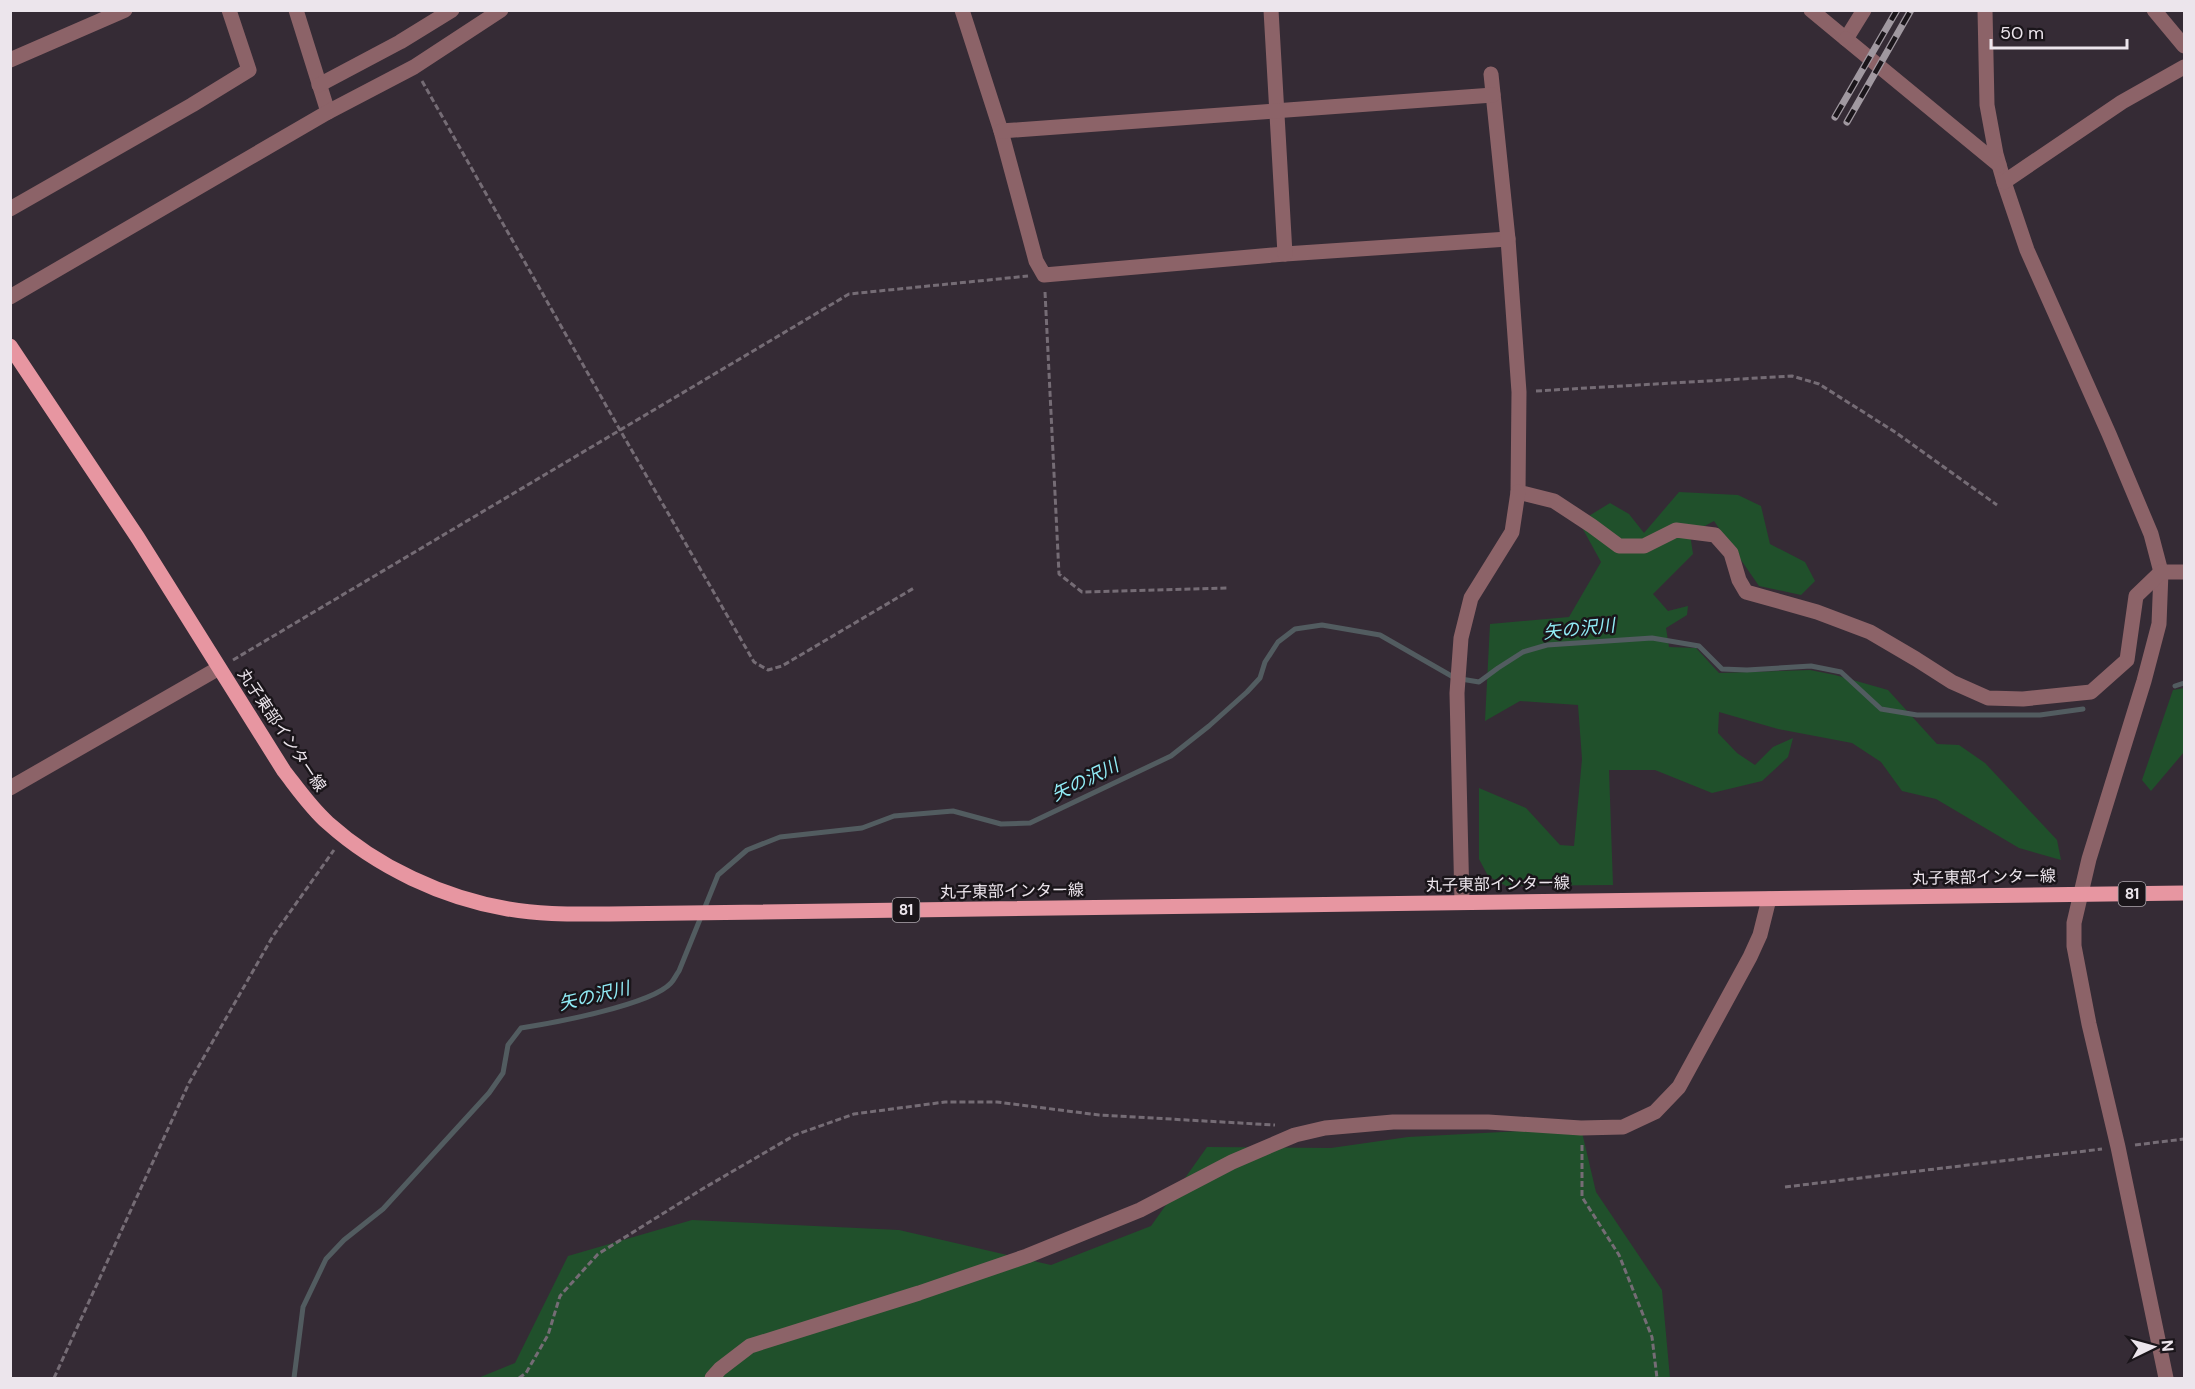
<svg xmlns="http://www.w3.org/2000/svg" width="2195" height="1389" font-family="'DM Sans','Noto Sans JP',sans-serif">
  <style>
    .green { fill: #20502b }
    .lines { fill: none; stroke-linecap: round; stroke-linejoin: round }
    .stream { stroke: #525c60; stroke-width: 5 }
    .path { stroke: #756c75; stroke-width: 3; stroke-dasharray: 6 3; stroke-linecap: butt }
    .minor { stroke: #8c6368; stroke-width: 15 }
    .major { stroke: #e796a1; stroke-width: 15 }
    .rail-casing { stroke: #a098a0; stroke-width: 7 }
    .rail { stroke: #1a151a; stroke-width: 4.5; stroke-dasharray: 14; stroke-linecap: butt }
    .labels { text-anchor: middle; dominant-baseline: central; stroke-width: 5; stroke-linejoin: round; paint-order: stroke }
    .shield { fill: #1a151a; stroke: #ada7ad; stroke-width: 1.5 }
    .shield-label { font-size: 15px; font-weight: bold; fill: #ece5ec }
    .street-label { font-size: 16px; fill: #ece5ec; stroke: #1a151a }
    .water-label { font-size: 18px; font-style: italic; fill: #91ecf6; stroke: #1a151a }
  </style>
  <rect width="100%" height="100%" fill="#352b35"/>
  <g class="green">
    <path d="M1679,492l59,3 23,11 9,38 35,18 10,19 -14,14 -42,-9 -45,-65 -24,13 3,20 -40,40 15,17 20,-5 -1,9 -21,13 3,19 27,1 23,25 91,-3 25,5 53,15 49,54 22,1 26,18 72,77 4,20 -42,-12 -83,-49 -34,-8 -21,-29 -29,-19 -74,-14 -59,-17 -1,21 19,20 18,12 18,-18 20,-9 -5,19 -26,24 -50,12 -57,-23h-46l4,115 -107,1 -18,-10 -9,-17v-71l47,20 34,37 14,1 8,-87 -4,-54 -58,-4 -35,20 5,-97 79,-7 32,-55 -22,-40 31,-19 19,11 15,19z"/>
    <path d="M2184,688v64l-33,39 -9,-11 31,-90z"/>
    <path d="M1581,1128l15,64 66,98 8,88h-1192l37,-15 53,-107 124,-36 207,10 152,35 100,-39 56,-79 124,1 77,-11z"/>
  </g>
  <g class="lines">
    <g class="stream">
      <path d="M2175,686l9,-3"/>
      <path d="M294,1378l9,-71 23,-48 18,-19 39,-31 106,-116 14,-20 5,-28 13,-17c32,-5 130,-23 150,-45 3,-3 5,-8 8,-12l39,-96 29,-25 33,-13 82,-9 32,-12 59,-5 48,13 29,-1 141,-67 38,-30 38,-34 13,-14 5,-16 13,-20 17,-13 27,-4 58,10 75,43 24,4 19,-14 25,-16 24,-7 105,-7 47,8 23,23 25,1 64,-4 30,6 40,37 36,6h123l43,-6"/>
    </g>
    <g class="path">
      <path d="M422,81l198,349 134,232 14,8 14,-4 132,-78"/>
      <path d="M1045,292l14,282 23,18 145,-4"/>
      <path d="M1536,391l256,-15 27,8 76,48 102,73"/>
      <path d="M233,660l616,-366 179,-18"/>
      <path d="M1582,1145v52l37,58 33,82 5,41"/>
      <path d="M2135,1145l49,-6"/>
      <path d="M1785,1187l317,-38"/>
      <path d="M54,1378l135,-295 84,-147 61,-86"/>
      <path d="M519,1378l7,-5 22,-38 12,-39 38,-42 106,-66 91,-53 59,-21 91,-12h52l102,13 176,10"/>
    </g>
    <g class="minor">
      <path d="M296,10l32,102"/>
      <path d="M962,10l39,121 35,130 8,14 241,-21 223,-15"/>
      <path d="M1271,10l14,244"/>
      <path d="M1811,10l35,29 18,-29"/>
      <path d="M1985,10l2,95 9,49 8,28 23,68 82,184 42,100 10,38 -2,52 -15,57 -55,178 -15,64v23l15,78 29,123 48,231"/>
      <path d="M2154,10l30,36"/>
      <path d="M1846,39l153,126"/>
      <path d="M10,60l115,-50"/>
      <path d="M1491,74l17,165 11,153 -1,100 36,9 38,25 27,20h25l32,-16 39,5 16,18 8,27 7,12 71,20 53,20 46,27 36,23 36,16 35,1 68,-7 36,-32 9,-64 25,-24h23"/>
      <path d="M319,85l81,-43 52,-32"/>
      <path d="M1001,131l492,-36"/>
      <path d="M2004,182l118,-80 62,-35"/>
      <path d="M10,209l182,-104 57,-35 -20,-60"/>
      <path d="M10,297l318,-185 86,-45 87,-57"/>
      <path d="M10,788l209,-120"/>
      <path d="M1462,902l-5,-209 4,-55 10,-40 41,-66 6,-40"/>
      <path d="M712,1378l8,-9 30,-23 169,-53 108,-37 113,-46 92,-48 63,-27 30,-7 68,-6h95l93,6 42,-1 32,-15 24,-25 71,-130 10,-22 9,-36"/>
    </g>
    <path class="major" d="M10,346l128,192 146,233c14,18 27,37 44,52 49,44 115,75 180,86 33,6 67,5 101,5l1575,-21"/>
    <defs>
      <g id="rail">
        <path d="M1835,117l62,-107"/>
        <path d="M1847,122l64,-112"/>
      </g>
    </defs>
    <use href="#rail" class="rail-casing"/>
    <use href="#rail" class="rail"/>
  </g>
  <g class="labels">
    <g class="shield">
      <rect x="2118.5" y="882" width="27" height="24" rx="4.5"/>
      <rect x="892.5" y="898" width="27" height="24" rx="4.5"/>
    </g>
    <g class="shield-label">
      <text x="2132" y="894">81</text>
      <text x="906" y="910">81</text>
    </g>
    <g class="street-label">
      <text transform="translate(282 730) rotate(56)">丸子東部インター線</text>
      <text transform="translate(1984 877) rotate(-1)">丸子東部インター線</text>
      <text transform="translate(1498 884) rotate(-1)">丸子東部インター線</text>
      <text transform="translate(1012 891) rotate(-1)">丸子東部インター線</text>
    </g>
    <g class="water-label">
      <text transform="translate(1579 629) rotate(-6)">矢の沢川</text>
      <text transform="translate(1085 780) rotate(-26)">矢の沢川</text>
      <text transform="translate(594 996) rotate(-13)">矢の沢川</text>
    </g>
  </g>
  <rect width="2195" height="1389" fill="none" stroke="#ece5ec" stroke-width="24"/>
  <g transform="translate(2153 1347) rotate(85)" stroke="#1a151a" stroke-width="4.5" paint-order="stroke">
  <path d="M0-4.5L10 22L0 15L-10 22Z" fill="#ece5ec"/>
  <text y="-9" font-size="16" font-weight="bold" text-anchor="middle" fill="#ece5ec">N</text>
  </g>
  <path d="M1991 39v9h136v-9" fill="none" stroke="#ece5ec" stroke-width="3"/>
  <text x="2000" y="39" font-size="18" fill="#ece5ec" stroke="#1a151a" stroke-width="4.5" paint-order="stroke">50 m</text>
</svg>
